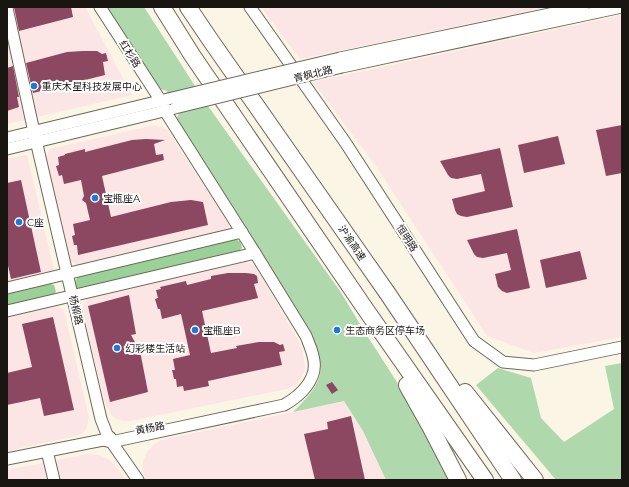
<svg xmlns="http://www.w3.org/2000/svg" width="629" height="487" font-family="Montserrat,'Noto Sans SC',sans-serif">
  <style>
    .commercial { fill: #fbe6e5 }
    .green { fill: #afd8ad }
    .forest { fill: #99d197 }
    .building { fill: #8c4761 }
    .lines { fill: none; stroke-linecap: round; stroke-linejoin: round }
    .minor-casing { stroke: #6e695b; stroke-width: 13 }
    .highway-casing { stroke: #6e695b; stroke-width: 18 }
    .minor { stroke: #fff; stroke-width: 11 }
    .highway { stroke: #fff; stroke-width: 16 }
    .minor-bridge-casing { stroke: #6e695b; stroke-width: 13; stroke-linecap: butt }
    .minor-bridge { stroke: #fff; stroke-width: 11 }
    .poi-dot { fill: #1c78e1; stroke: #fff; stroke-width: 1.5 }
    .labels { text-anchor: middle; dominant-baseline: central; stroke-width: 4; stroke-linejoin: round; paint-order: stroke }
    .street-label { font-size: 10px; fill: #191611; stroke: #fff }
    .poi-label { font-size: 10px; fill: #191611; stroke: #fff; text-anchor: start }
  </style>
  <rect width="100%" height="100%" fill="#fbf5e5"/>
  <g class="commercial">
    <path d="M7,7h78l47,88 -125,29z"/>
    <path d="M261,7h287l-248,52z"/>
    <path d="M622,15v322l-88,16 -47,-17 -111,-170 -63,-84z"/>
    <path d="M155,125l12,5 63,95 -3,7 -149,34 -9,-5 -24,-103 5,-9z"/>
    <path d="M27,155l28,119 -48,11v-126z"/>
    <path d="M247,261l8,4 44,77 3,7 3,17 -1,7 -3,6 -6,6 -8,4 -157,32h-7l-6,-2 -5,-3 -7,-13 -23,-96 5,-8z"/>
    <path d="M55,305l9,5 25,108 -2,9 -4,6 -7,3 -69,15v-135z"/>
    <path d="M344,401l19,30 23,49h-240l-3,-8v-11l4,-9 7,-7 7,-5z"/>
    <path d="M88,454l11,1 9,4 6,5 12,16h-119v-10z"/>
  </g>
  <g class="green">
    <path d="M105,7h39l64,99 132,185 26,43 47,73 39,73h-66l-23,-49 -19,-30 -51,11c31,-31 35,-40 16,-80l-133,-211 3,-8 -12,-22 -7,-2z"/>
    <path d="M622,363v117h-66l-80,-95 22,-17 33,10 10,40 23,24 50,-33 -9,-43z"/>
  </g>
  <g class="forest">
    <path d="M234,239l6,2 2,7 -5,5 -159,36 -2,-1 -2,-6 4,-5z"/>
    <path d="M47,283l7,2 2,7 -5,5 -44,10v-14z"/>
  </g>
  <g class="building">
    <path d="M14,7h57l2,10 -54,14z"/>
    <path d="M83,51h14l5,3 4,-1 2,8 -5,1 2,13 -72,18 -7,-30 41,-11z"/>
    <path d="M13,66l6,31h-2l2,10 -12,4v-43z"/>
    <path d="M622,125v48l-16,3 -10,-46z"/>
    <path d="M558,136l7,28 -41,9 -6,-28z"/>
    <path d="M146,139l19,1 -11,4 2,11 7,-1 1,6 -62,16 9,41 60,-15 20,-2 12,2 5,23 -130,30 -1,-10h-3l-2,-9 3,-1 -2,-11 17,-4 -4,-17 -4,-3 2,-4 -3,-16 -17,4 -2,-9 -3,1 -3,-10 3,-1 -1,-8 7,-2v-1l20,-5v3l47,-12z"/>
    <path d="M500,148l13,59 -46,10 -6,-1 -4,-2 -2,-4 -3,-11 33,-8 -4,-17 -24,5 -6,-1 -3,-3 -8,-14z"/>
    <path d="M21,180l20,92 -30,7 -4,-18v-78z"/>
    <path d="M517,229l13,59 -23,5 -5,-2 -4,-4 -3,-13 16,-4 -4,-17 -24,5 -6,-1 -3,-3 -7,-14z"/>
    <path d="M580,251l7,28 -41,9 -6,-28z"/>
    <path d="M228,273h18l8,1 3,2 1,7 -4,1 4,14 -56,13 9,42 26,-5 -1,-2 23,-4h15l6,3 3,-1 2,7 -6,1 3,13 -74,16 1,5 -25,5 -1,-5 -6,1 -1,-8h-2l-2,-9h3l-2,-11 17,-4 -9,-41 -19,5 -2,-10h-2l-3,-10 3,-1 -2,-8 5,-1 -1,-2 26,-6 1,4 24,-6v-3z"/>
    <path d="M129,295l7,39 -5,1 5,9v8l4,-1 8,41 -38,10 -22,-96z"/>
    <path d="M53,317l21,93 -30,6 -4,-18 -33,7v-32l25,-6 -10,-43z"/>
    <path d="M332,382l6,8 -6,4 -6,-9z"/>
    <path d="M351,416l14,64h-50l-11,-46 24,-5 -1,-7z"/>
  </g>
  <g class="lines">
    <defs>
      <g id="minor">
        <path d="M100,7l61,94"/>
        <path d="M250,7l95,135 129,199 29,21 31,3 88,-18"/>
        <path d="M7,8l27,124 67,287 7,18 30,43"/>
        <path d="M340,58l243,-51"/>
        <path d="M342,67l280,-60"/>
        <path d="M7,138l161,-39"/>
        <path d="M7,149l165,-40"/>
        <path d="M7,288l235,-56"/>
        <path d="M7,311l248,-58"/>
        <path d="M103,440l8,2 173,-37c16,-9 33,-25 30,-44 -1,-9 -5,-17 -8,-25l-51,-83 -90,-142"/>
        <path d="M47,451l7,29"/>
        <path d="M7,459l96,-19 7,-3"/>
      </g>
      <g id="highway">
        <path d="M162,7l30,48 172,252 121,173"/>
        <path d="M188,7l23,34 177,253 125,186"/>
        <path d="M407,385l23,41 28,54"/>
        <path d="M465,392l70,88"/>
      </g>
    </defs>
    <use href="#minor" class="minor-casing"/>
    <use href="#highway" class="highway-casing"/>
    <use href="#minor" class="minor"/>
    <use href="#highway" class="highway"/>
    <defs>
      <g id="minor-bridge">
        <path d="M168,99l172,-41"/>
        <path d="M175,108l167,-41"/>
      </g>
    </defs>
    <use href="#minor-bridge" class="minor-bridge-casing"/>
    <use href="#minor-bridge" class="minor-bridge"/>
  </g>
  <g class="poi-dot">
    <circle cx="34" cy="86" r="4"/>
    <circle cx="95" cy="198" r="4"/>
    <circle cx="19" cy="222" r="4"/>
    <circle cx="195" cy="330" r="4"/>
    <circle cx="337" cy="330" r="4"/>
    <circle cx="117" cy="348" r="4"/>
  </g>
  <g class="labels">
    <g class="street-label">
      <text transform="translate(130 54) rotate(57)">红杉路</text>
      <text transform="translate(313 74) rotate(-14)">青枫北路</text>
      <text transform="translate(407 238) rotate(57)">恒明路</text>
      <text transform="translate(352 243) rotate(55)">沪渝高速</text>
      <text transform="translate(76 310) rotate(77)">杨柳路</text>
      <text transform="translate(150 428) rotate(-11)">黄杨路</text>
    </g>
    <g class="poi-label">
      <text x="42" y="86">重庆木星科技发展中心</text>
      <text x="103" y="198">宝瓶座A</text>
      <text x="27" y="222">C座</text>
      <text x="203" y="330">宝瓶座B</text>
      <text x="345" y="330">生态商务区停车场</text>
      <text x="125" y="348">幻彩楼生活站</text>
    </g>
  </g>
  <rect width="629" height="487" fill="none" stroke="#191611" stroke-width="16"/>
</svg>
